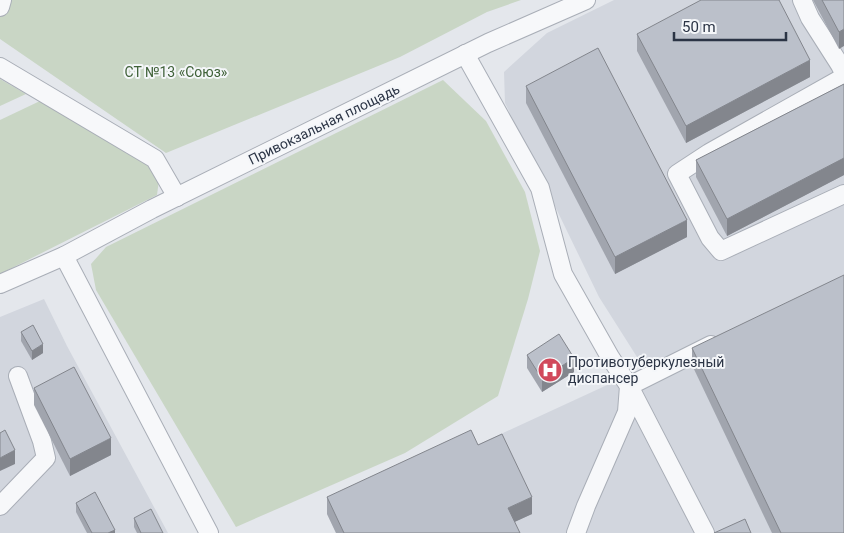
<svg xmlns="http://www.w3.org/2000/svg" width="844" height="533" font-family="Roboto,sans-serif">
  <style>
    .built { fill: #d2d6de }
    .green { fill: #c9d6c5 }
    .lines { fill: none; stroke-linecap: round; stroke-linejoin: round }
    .minor-casing { stroke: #a9aeb7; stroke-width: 20 }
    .minor { stroke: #f7f8fa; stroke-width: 18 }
    .wall { fill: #a1a5ae }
    .shaded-wall { fill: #83868d }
    .building { fill: #bbc0ca; stroke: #83868d }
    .labels { text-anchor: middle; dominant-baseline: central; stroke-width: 4; stroke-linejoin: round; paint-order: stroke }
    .park-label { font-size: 14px; fill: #3f6138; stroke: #f4f6f9 }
    .street-label { font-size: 14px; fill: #2b3445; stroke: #f4f6f9 }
    .poi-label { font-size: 14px; fill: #2b3445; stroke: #f4f6f9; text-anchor: start }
  </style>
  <rect width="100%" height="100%" fill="#e4e7ec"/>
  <g class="built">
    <path d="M614,0h230v533h-508l-9,-19 317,-146 -45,-71 -94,-194 -1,-31 43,-39z"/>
    <path d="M44,299l23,47 101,187h-168v-216z"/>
  </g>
  <g class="green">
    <path d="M0,0h521l-34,12 -87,45 -234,96 -166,-114z"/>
    <path d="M0,79l26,15 -26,12z"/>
    <path d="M443,80l43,41 39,71 15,59 -12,48 -30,97 -93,57 -169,74 -140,-237 -5,-26 15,-17z"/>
    <path d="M40,101l103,59 16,20 -2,15 -157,79v-154z"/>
  </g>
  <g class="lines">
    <defs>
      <g id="minor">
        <path d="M802,0l8,18 30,47 4,8"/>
        <path d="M0,7l2,-7"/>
        <path d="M465,54l75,134 23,86 47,83 19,29 -2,26 -41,94 -10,27"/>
        <path d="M0,67l155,92 22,38"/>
        <path d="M844,77l-135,76 -32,21 33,64 11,13 123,-57"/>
        <path d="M64,256l145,277"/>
        <path d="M0,284l64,-28 88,-47 336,-166 98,-43"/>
        <path d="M0,506l46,-48 -4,-17 -24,-65"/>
        <path d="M705,533l-76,-147 82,-41"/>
      </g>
    </defs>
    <use href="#minor" class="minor-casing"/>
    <use href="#minor" class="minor"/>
  </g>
  <g class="wall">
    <path d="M813,0h31l-5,49z"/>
    <path d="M637,34l173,43 -124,66 -49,-92z"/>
    <path d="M844,84v91l-117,61 -31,-59v-17z"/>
    <path d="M526,86l161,151 -72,37 -89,-171z"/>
    <path d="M21,332l22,21 -11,7 -11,-19z"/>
    <path d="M692,348l152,185h-72l-80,-168z"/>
    <path d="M527,355l47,17 -32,20 -15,-24z"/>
    <path d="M34,388l77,67 -41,21 -36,-71z"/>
    <path d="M327,497l205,17 -18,8 6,11h-184l-9,-19z"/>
    <path d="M76,503l39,30h-28l-11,-21z"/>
    <path d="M134,518l29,15h-26l-3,-6z"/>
  </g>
  <g class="shaded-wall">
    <path d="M844,29v17l-5,3v-17z"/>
    <path d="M810,60v17l-124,66v-17z"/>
    <path d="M844,158v17l-117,61v-17z"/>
    <path d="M687,220v17l-72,37v-17z"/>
    <path d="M43,344v9l-11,7v-9z"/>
    <path d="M574,358v14l-32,20v-13z"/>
    <path d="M111,438v17l-41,21v-17z"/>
    <path d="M15,450v14l-15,7v-13z"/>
    <path d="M532,497v17l-24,11v-17z"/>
    <path d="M115,530v3h-7z"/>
  </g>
  <g class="building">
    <path d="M701,0h78l31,60 -124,66 -49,-92z"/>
    <path d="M822,0h22v29l-5,3z"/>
    <path d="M598,48l89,172 -72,37 -89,-171z"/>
    <path d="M844,84v74l-117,61 -31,-59z"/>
    <path d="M844,275v258h-63l-89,-185z"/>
    <path d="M33,325l10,19 -11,7 -11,-19z"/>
    <path d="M559,334l15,24 -32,21 -15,-24z"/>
    <path d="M74,367l37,71 -41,21 -36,-71z"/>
    <path d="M5,430l10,20 -15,8v-25z"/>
    <path d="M471,430l7,15 24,-11 30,63 -24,11 12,25h-176l-17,-36z"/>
    <path d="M95,492l20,38 -7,3h-16l-16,-30z"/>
    <path d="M151,509l12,24h-22l-7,-15z"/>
    <path d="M745,519l6,14h-37z"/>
  </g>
  <defs>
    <symbol id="hospital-disc" viewBox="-11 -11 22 22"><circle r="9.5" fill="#d1495b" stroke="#f4f6f9"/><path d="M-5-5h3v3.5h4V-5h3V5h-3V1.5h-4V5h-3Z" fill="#fff"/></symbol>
  </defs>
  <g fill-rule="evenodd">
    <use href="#hospital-disc" x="536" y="356" width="28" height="28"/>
  </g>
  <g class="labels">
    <g class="park-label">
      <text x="176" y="72">СТ №13 «Союз»</text>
    </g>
    <g class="street-label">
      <text transform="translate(324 124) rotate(-26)">Привокзальная площадь</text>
    </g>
    <g class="poi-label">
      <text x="568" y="362">Противотуберкулезный<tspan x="568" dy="16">диспансер</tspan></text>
    </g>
  </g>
  <path d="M674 32v8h112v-8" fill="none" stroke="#2b3445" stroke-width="2.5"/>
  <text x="682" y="32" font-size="15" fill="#2b3445" stroke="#f4f6f9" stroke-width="4" paint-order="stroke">50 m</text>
</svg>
